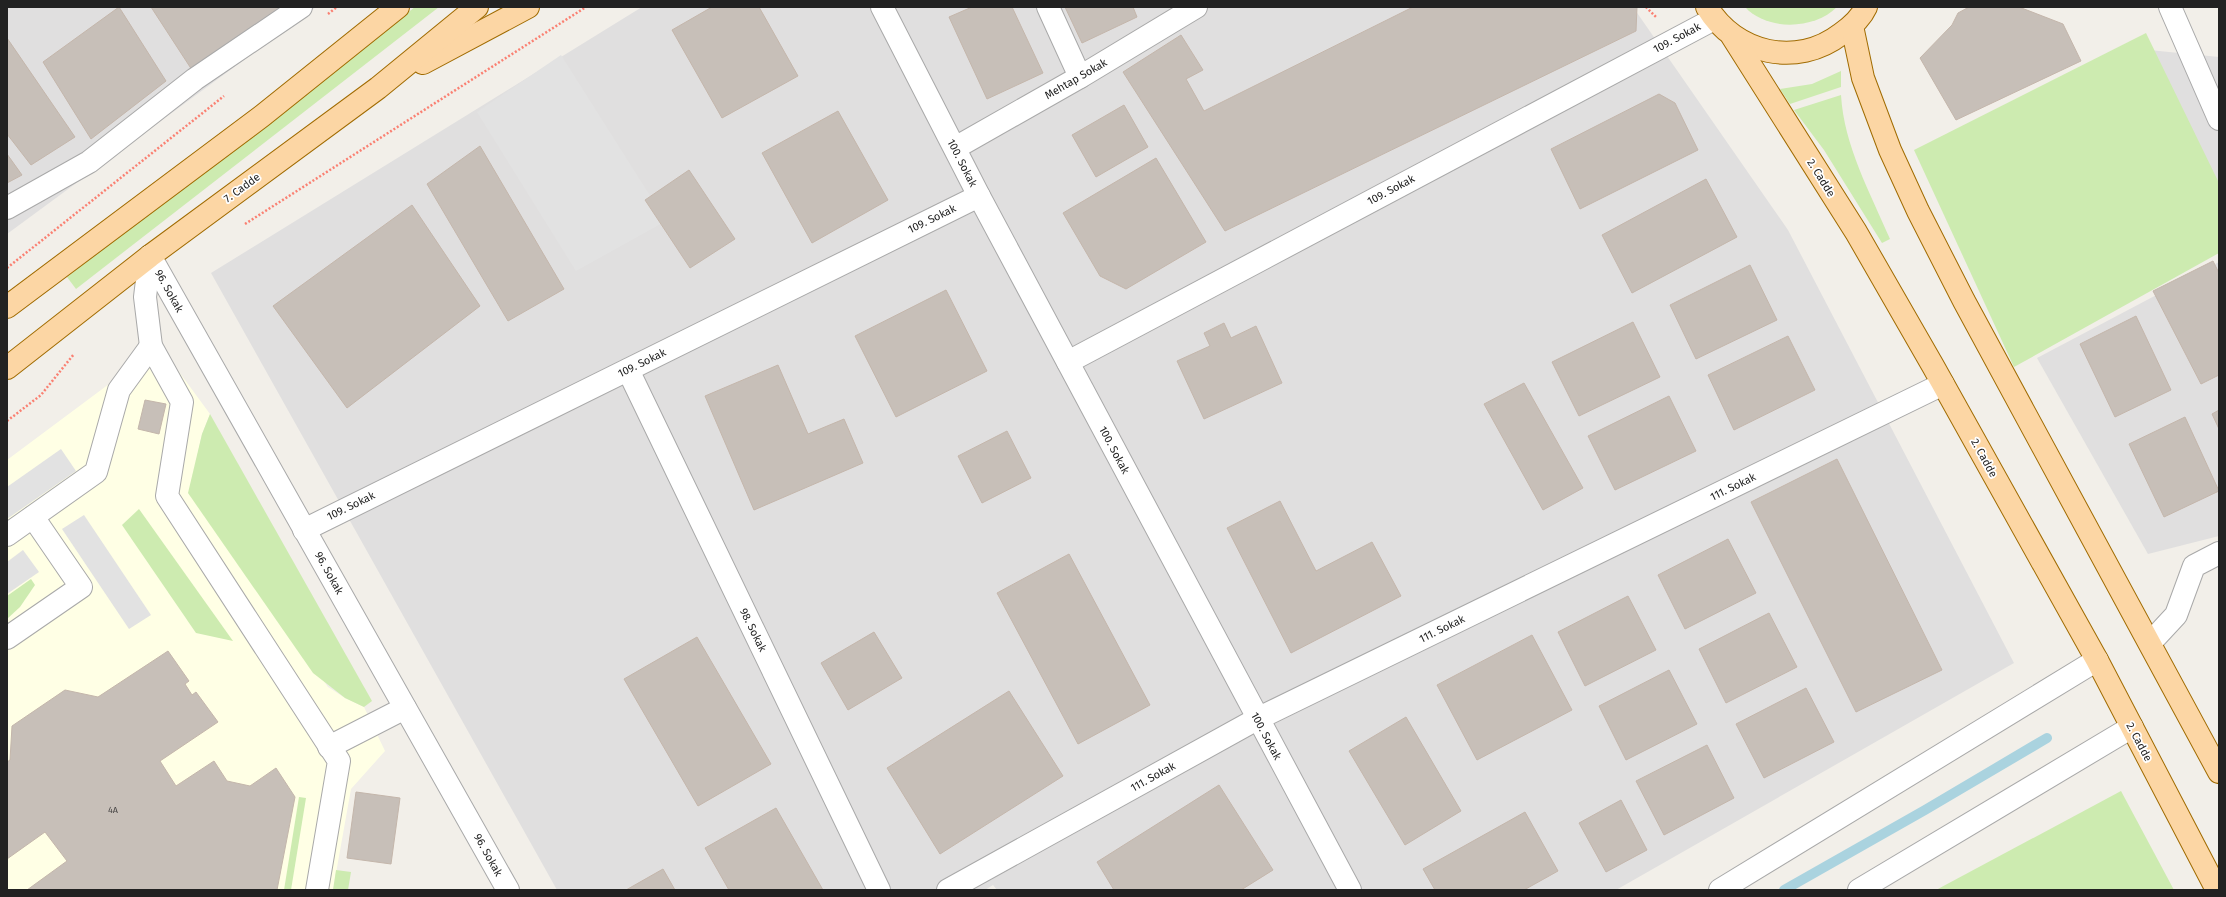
<svg xmlns="http://www.w3.org/2000/svg" width="2226" height="897" font-family="'Fira Sans',sans-serif">
  <style>
    .residential { fill: #e0dfdf }
    .education { fill: #ffffe5 }
    .grass { fill: #cdebb0 }
    .parking { fill: #e2e2e2 }
    .lines { fill: none; stroke-linecap: round; stroke-linejoin: round }
    .stream { stroke: #aad3df; stroke-width: 10 }
    .building { fill: #c7bfb8; stroke: #c4b6ab }
    .minor-casing { stroke: #a9a9a9; stroke-width: 24 }
    .major-casing { stroke: #a06b00; stroke-width: 24 }
    .path { stroke: #fa8072; stroke-width: 2.5; stroke-dasharray: 2 2; stroke-linecap: butt }
    .minor { stroke: #fff; stroke-width: 22 }
    .major { stroke: #fcd6a4; stroke-width: 22 }
    .labels { text-anchor: middle; dominant-baseline: central; stroke-width: 3.5; stroke-linejoin: round; paint-order: stroke }
    .number-label { font-size: 9px; fill: #4b4948 }
    .street-label { font-size: 11px; fill: #222; stroke: #fff }
  </style>
  <rect width="100%" height="100%" fill="#f2efe9"/>
  <g class="residential">
    <path d="M7,7h309l-309,227z"/>
    <path d="M642,7h991l155,223 226,433 -398,227h-619l-4,-5 -8,5h-428l-346,-617z"/>
    <path d="M2139,49l80,8v138z"/>
    <path d="M2219,262v274l-71,18 -111,-196z"/>
  </g>
  <path class="education" d="M160,346l50,68 -8,20 -13,59 139,194 17,11 19,9 21,44 -34,38 -18,101h-326v-430z"/>
  <g class="grass">
    <path d="M415,7h24l-363,282 -9,-12z"/>
    <path d="M1745,7h92c-23,23 -70,24 -92,0z"/>
    <path d="M2146,33l73,150v70l-205,114 -100,-217z"/>
    <path d="M1841,71v16l-51,17 -10,-15 32,-5z"/>
    <path d="M1841,95c3,51 29,97 49,144l-8,4 -58,-93 -30,-40z"/>
    <path d="M210,414l162,287 -8,6 -19,-9 -32,-25 -125,-180 14,-59z"/>
    <path d="M139,509l94,132 -37,-8 -74,-108z"/>
    <path d="M31,579l4,6 -15,22 -13,12v-23z"/>
    <path d="M2121,791l53,99h-238z"/>
    <path d="M299,797l7,1 -15,92h-7z"/>
    <path d="M336,870l15,2 -3,18h-15z"/>
  </g>
  <g class="parking">
    <path d="M561,55l105,166 -90,50 -99,-159z"/>
    <path d="M61,449l15,22 -69,48v-32z"/>
    <path d="M84,515l67,100 -22,14 -67,-100z"/>
    <path d="M23,550l16,22 -32,22v-32z"/>
  </g>
  <g class="lines">
    <path class="stream" d="M1784,890l141,-80 122,-72"/>
  </g>
  <g class="building">
    <path d="M119,7l47,74 -75,58 -48,-77z"/>
    <path d="M151,7h128l1,1 -88,62z"/>
    <path d="M712,7h47l39,69 -76,42 -50,-88z"/>
    <path d="M972,7h40l31,66 -56,26 -38,-82z"/>
    <path d="M1065,7h68l4,10 -55,26z"/>
    <path d="M1413,7h224l-1,24 -411,200 -102,-159 58,-37 22,35 -17,9 18,32z"/>
    <path d="M1969,7h50l44,17 18,37 -125,59 -36,-62 32,-33 6,-12z"/>
    <path d="M7,38l68,99 -44,28 -24,-31z"/>
    <path d="M1659,94l16,9 23,47 -118,59 -29,-60z"/>
    <path d="M1124,105l24,42 -52,30 -24,-42z"/>
    <path d="M838,111l50,89 -76,43 -50,-90z"/>
    <path d="M480,146l84,143 -56,32 -81,-137z"/>
    <path d="M7,154l15,21 -15,8z"/>
    <path d="M1156,158l50,84 -80,47 -26,-13 -37,-63z"/>
    <path d="M689,170l46,69 -45,29 -45,-68z"/>
    <path d="M1706,179l31,58 -105,56 -30,-58z"/>
    <path d="M412,205l68,101 -133,102 -74,-102z"/>
    <path d="M2213,261l6,12v102l-18,9 -48,-93z"/>
    <path d="M1750,265l27,55 -81,39 -26,-54z"/>
    <path d="M946,290l41,81 -91,46 -41,-81z"/>
    <path d="M2136,316l35,74 -56,27 -35,-73z"/>
    <path d="M1633,322l27,55 -81,39 -27,-54z"/>
    <path d="M1224,323l7,15 25,-12 26,57 -78,36 -27,-58 33,-15 -6,-13z"/>
    <path d="M1788,336l27,54 -81,40 -26,-55z"/>
    <path d="M778,365l30,69 36,-15 19,44 -109,47 -49,-114z"/>
    <path d="M1524,383l59,105 -40,22 -59,-106z"/>
    <path d="M1669,396l27,55 -81,39 -27,-54z"/>
    <path d="M145,400l21,4 -7,30 -21,-5z"/>
    <path d="M2219,410v19l-7,-15z"/>
    <path d="M2185,417l34,74 -55,26 -35,-73z"/>
    <path d="M1007,431l24,47 -49,25 -24,-47z"/>
    <path d="M1837,459l105,211 -86,42 -105,-210z"/>
    <path d="M1280,501l36,70 56,-29 29,54 -110,57 -64,-125z"/>
    <path d="M1728,539l28,54 -71,36 -27,-54z"/>
    <path d="M1069,554l81,151 -72,39 -81,-151z"/>
    <path d="M1628,596l28,54 -71,36 -27,-54z"/>
    <path d="M1769,613l28,54 -71,36 -27,-54z"/>
    <path d="M874,632l28,46 -54,32 -27,-47z"/>
    <path d="M1532,635l40,75 -95,50 -40,-75z"/>
    <path d="M697,637l74,127 -73,42 -74,-127z"/>
    <path d="M168,651l21,30 -4,3 7,11 4,-3 22,30 -58,39 16,25 38,-25 13,20 23,5 26,-18 19,29 -18,93h-250l40,-29 -22,-29 -38,27v-97l3,-2 2,-34 53,-36 33,7z"/>
    <path d="M1669,670l28,54 -71,36 -27,-54z"/>
    <path d="M1806,688l28,54 -70,36 -28,-54z"/>
    <path d="M1009,691l54,85 -123,78 -53,-86z"/>
    <path d="M1406,717l55,94 -56,34 -56,-94z"/>
    <path d="M1707,745l27,53 -70,37 -28,-54z"/>
    <path d="M1219,785l54,85 -32,20h-127l-17,-28z"/>
    <path d="M356,792l44,6 -9,66 -44,-6z"/>
    <path d="M1621,800l26,50 -41,22 -27,-49z"/>
    <path d="M776,808l47,82h-94l-24,-42z"/>
    <path d="M1525,812l33,59 -34,19h-89l-12,-21z"/>
    <path d="M663,869l12,21h-49z"/>
  </g>
  <g class="lines">
    <defs>
      <g id="minor">
        <path d="M882,7l97,189 371,694"/>
        <path d="M1048,7l32,70"/>
        <path d="M2170,7l49,112"/>
        <path d="M955,148l125,-71 116,-70"/>
        <path d="M7,208l82,-46 106,-83 106,-72"/>
        <path d="M150,256l358,634"/>
        <path d="M150,256l-5,41 6,49 31,56 -15,94 172,265 -22,129"/>
        <path d="M1068,362l646,-343"/>
        <path d="M628,370l251,520"/>
        <path d="M304,530l675,-334"/>
        <path d="M7,535l89,-63 23,-82 32,-44"/>
        <path d="M7,638l74,-51 -48,-70"/>
        <path d="M2150,643l26,-28 18,-49 25,-13"/>
        <path d="M329,747l76,-39"/>
        <path d="M948,890l309,-171 686,-335"/>
        <path d="M1720,890l377,-230"/>
        <path d="M1859,890l273,-163"/>
      </g>
      <g id="major">
        <path d="M1707,7c28,47 90,61 134,27 10,-7 20,-16 25,-27"/>
        <path d="M1852,26l11,52 27,72 28,61 46,90 255,471"/>
        <path d="M1732,36l124,196 77,134 164,294 120,230"/>
        <path d="M423,63l105,-56"/>
        <path d="M7,307l255,-191 136,-109"/>
        <path d="M7,368l143,-112 228,-168 99,-81"/>
      </g>
    </defs>
    <use href="#minor" class="minor-casing"/>
    <use href="#major" class="major-casing"/>
    <g class="path">
      <path d="M1646,7l11,11"/>
      <path d="M328,14l9,-7"/>
      <path d="M245,224l341,-217"/>
      <path d="M7,268l217,-172"/>
      <path d="M7,421l34,-26 33,-41"/>
    </g>
    <use href="#minor" class="minor"/>
    <use href="#major" class="major"/>
  </g>
  <g class="labels">
    <g class="number-label">
      <text x="113" y="810">4A</text>
    </g>
    <g class="street-label">
      <text transform="translate(1677 38) rotate(-28)">109. Sokak</text>
      <text transform="translate(1076 79) rotate(-30)">Mehtap Sokak</text>
      <text transform="translate(962 163) rotate(63)">100. Sokak</text>
      <text transform="translate(1821 178) rotate(58)">2. Cadde</text>
      <text transform="translate(242 188) rotate(-36)">7. Cadde</text>
      <text transform="translate(1391 190) rotate(-28)">109. Sokak</text>
      <text transform="translate(932 219) rotate(-26)">109. Sokak</text>
      <text transform="translate(169 291) rotate(61)">96. Sokak</text>
      <text transform="translate(642 363) rotate(-26)">109. Sokak</text>
      <text transform="translate(1114 450) rotate(62)">100. Sokak</text>
      <text transform="translate(1984 458) rotate(61)">2. Cadde</text>
      <text transform="translate(1733 487) rotate(-26)">111. Sokak</text>
      <text transform="translate(351 506) rotate(-26)">109. Sokak</text>
      <text transform="translate(329 573) rotate(61)">96. Sokak</text>
      <text transform="translate(1442 629) rotate(-26)">111. Sokak</text>
      <text transform="translate(753 630) rotate(64)">98. Sokak</text>
      <text transform="translate(1266 736) rotate(62)">100. Sokak</text>
      <text transform="translate(2139 742) rotate(62)">2. Cadde</text>
      <text transform="translate(1153 777) rotate(-29)">111. Sokak</text>
      <text transform="translate(488 855) rotate(61)">96. Sokak</text>
    </g>
  </g>
  <rect width="2226" height="897" fill="none" stroke="#222222" stroke-width="16"/>
</svg>
